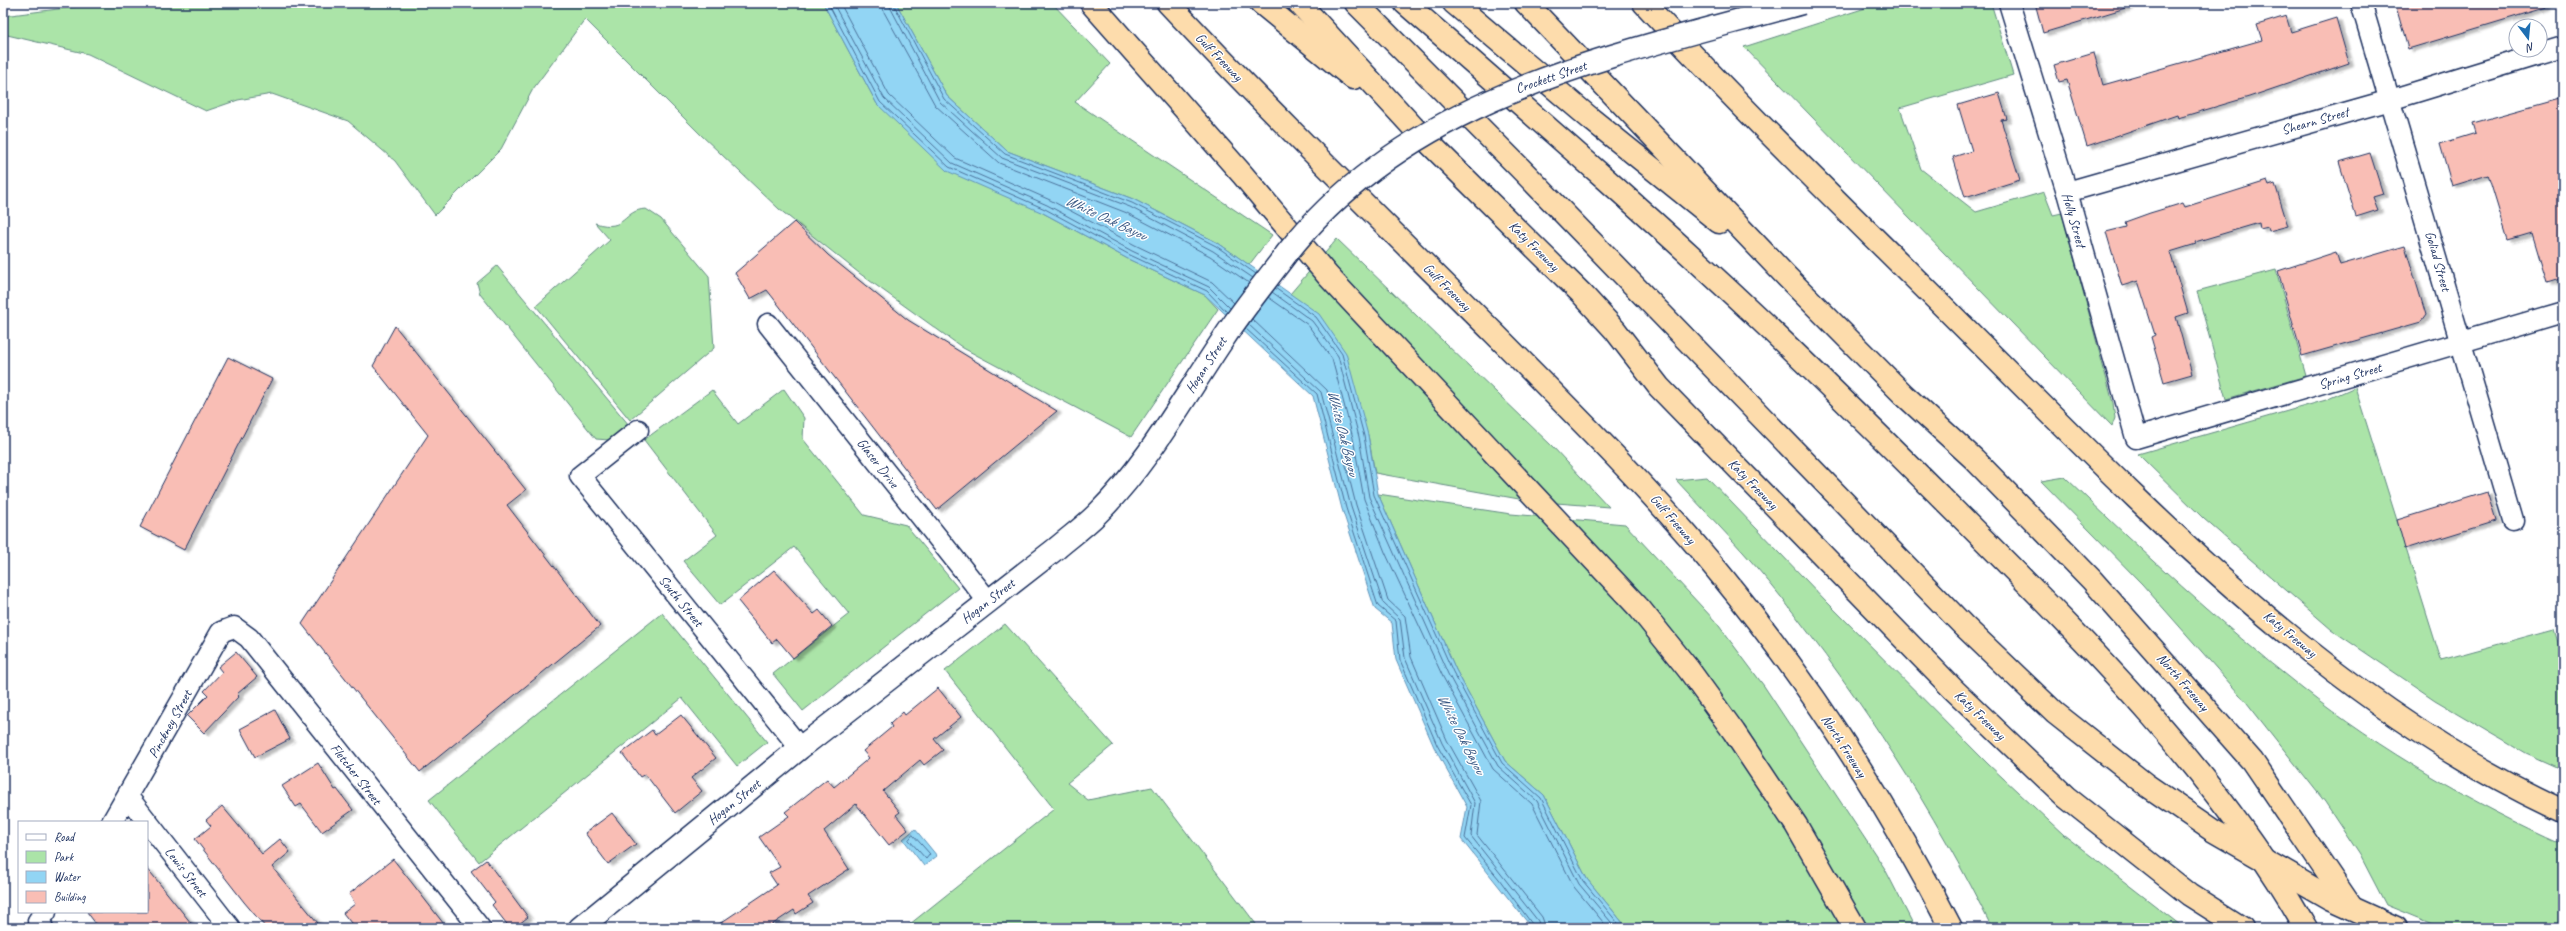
<svg xmlns="http://www.w3.org/2000/svg" width="2566" height="931" font-family="Caveat,sans-serif">
  <style>
    .green { fill: #abe4a8; stroke: #638a83 }
    .water { fill: #92d5f4; stroke: #6293b8 }
    .lines { fill: none; stroke-linecap: round; stroke-linejoin: round }
    .shore { stroke: #4b719a; stroke-width: 1 }
    .building { fill: #f9beb5; stroke: #1b2f5e; filter: url(#shadow) }
    .minor-casing { stroke: #1b2f5e; stroke-width: 23 }
    .secondary-casing { stroke: #1b2f5e; stroke-width: 25 }
    .motorway-casing { stroke: #1b2f5e; stroke-width: 25 }
    .minor { stroke: #fff; stroke-width: 20 }
    .secondary { stroke: #fff; stroke-width: 22 }
    .motorway { stroke: #fddcac; stroke-width: 22 }
    .secondary-bridge-casing { stroke: #1b2f5e; stroke-width: 25; stroke-linecap: butt }
    .secondary-bridge { stroke: #fff; stroke-width: 22 }
    .labels { text-anchor: middle; dominant-baseline: central; stroke-width: 3; stroke-linejoin: round; paint-order: stroke }
    .street-label { font-size: 14px; fill: #1b2f5e; stroke: #fff }
    .water-label { font-size: 15px; font-style: italic; fill: #395884; stroke: #fff }
  </style>
  <defs>
    <filter id="shadow"><feDropShadow dx="4.5" dy="2.5" stdDeviation="1" flood-color="#0004"/></filter>
  </defs>
  <rect width="100%" height="100%" fill="#fff"/>
  <filter id="ink" filterUnits="userSpaceOnUse"><feTurbulence type="fractalNoise" baseFrequency=".025" numOctaves="2"/><feDisplacementMap in="SourceGraphic" scale="8" xChannelSelector="R" yChannelSelector="G"/><feConvolveMatrix kernelMatrix="1 2 1 2 8 2 1 2 1" color-interpolation-filters="sRGB"/></filter>
  <g filter="url(#ink)">
    <g class="green">
      <path d="M105,3h718l54,101 166,109 85,46 77,36 13,14 -87,128 -168,-89 -104,-75 -80,-64 -78,-74 -116,-116 -52,70 -32,60 -66,66 -40,-54 -47,-40 -76,-27 -34,6 -32,11 -118,-57 -85,-20v-18z"/>
      <path d="M896,3h156l58,61 -35,38 197,133 -23,30 -31,-22 -85,-44 -126,-48 -60,-55z"/>
      <path d="M1881,3h110l22,72 -113,33 21,61 55,43 68,-20 9,23 9,-2 51,190 2,15 -3,8 -368,-379z"/>
      <path d="M646,209l15,10 48,57 5,72 -84,72 -94,-114 74,-66 -15,-17c32,10 27,-13 51,-14z"/>
      <path d="M1337,239l215,207 57,61 -79,-6 -155,-28 -7,-38 -78,-141z"/>
      <path d="M497,266l132,159 -20,15 -13,-1 -116,-145 -3,-11z"/>
      <path d="M2276,270l30,106 -80,23 -29,-108z"/>
      <path d="M2355,387l86,273 113,-31 9,31v110l-38,-17 -90,-53 -103,-70 -128,-111 -66,-65 188,-54z"/>
      <path d="M784,389l20,29 -1,21 61,76 42,10 52,63 -155,123 -30,-37 76,-60 -55,-67 -74,58 -37,-44 34,-26 -73,-95 68,-50 26,34z"/>
      <path d="M1707,477l120,125 161,162 76,71 120,93h-192c-58,-118 -130,-228 -211,-331 -32,-41 -70,-79 -105,-117z"/>
      <path d="M2065,477c77,74 154,146 238,212 76,60 172,116 260,155v84h-121l-56,-23 -26,-50 -35,-53 -78,-99 -105,-119 -101,-103z"/>
      <path d="M1378,494l133,20 114,10 91,98 48,64 121,183 30,59h-288l-40,-49 -43,-84 -39,-34 -49,-91z"/>
      <path d="M662,613l105,129 -30,24 -55,-68 -203,164 -50,-62z"/>
      <path d="M1005,624l108,121 -46,38 21,17 64,-13 107,141h-354l149,-119 -109,-138z"/>
    </g>
    <g class="water">
      <path d="M823,3h73l51,93 60,55 126,48 85,44 101,71 27,39 22,82 10,59 78,176 49,91 39,34 43,84 40,49h-95l-71,-89 6,-32 -33,-60 -38,-87 -4,-37 -17,-14 -33,-100 -29,-113 -108,-101 -77,-36 -85,-46 -96,-42 -70,-67z"/>
      <path d="M915,829l22,27 -13,10 -21,-27z"/>
    </g>
    <g class="lines">
      <g class="shore">
        <path d="M828,3l52,99 69,65 96,42 85,46 77,36 20,21"/>
        <path d="M833,3l51,95 68,65 95,42 85,46 77,36 21,21"/>
        <path d="M840,3l49,92 66,63 95,42 85,45 77,37 22,21"/>
        <path d="M882,3l2,9 51,93 64,58 128,50 83,43 39,27"/>
        <path d="M888,3l52,99 62,56 128,49 83,44 40,27"/>
        <path d="M893,3l51,96 61,55 127,49 84,43 40,28"/>
        <path d="M1275,288l41,29 26,37 22,82 10,59 79,177 49,91 39,35 42,83 39,47"/>
        <path d="M1272,292l40,29 26,35 21,81 10,60 79,177 50,92 39,35 42,83 37,44"/>
        <path d="M1268,297l40,28 24,34 21,79 11,61 21,53 58,125 50,92 39,35 42,83 34,41"/>
        <path d="M1252,319l75,71 29,115 32,95 17,16 6,41 36,83 34,61 -4,34 65,82 4,11"/>
        <path d="M1248,324l73,68 30,115 32,96 17,16 5,39 37,85 33,60 -4,33 67,85 2,7"/>
        <path d="M1245,328l72,66 29,114 32,98 18,15 4,39 37,85 34,60 -6,33 34,41 36,49"/>
        <path d="M913,835l17,19 -4,5 -17,-19z"/>
      </g>
    </g>
    <g class="building">
      <path d="M2035,3h93l1,4 -86,26z"/>
      <path d="M2395,3h152v4l-139,42z"/>
      <path d="M2286,16l5,16 45,-14 13,45 -100,34 -71,21 -1,-3 -90,31 -20,-66 -8,2 -5,-17 40,-12 9,32 159,-45 -5,-15z"/>
      <path d="M1999,93l8,26 -6,1 19,60 -55,17 -12,-40 19,-6 -14,-46z"/>
      <path d="M2563,98v180l-16,5 -15,-50 -24,7 -20,-65 -36,11 -12,-42 36,-11 -3,-10z"/>
      <path d="M2370,153l13,41 -10,3 5,13 -22,7 -17,-55z"/>
      <path d="M2267,181l2,5 6,-2 13,42 -19,5 -1,-4 -8,2 -1,-6 -64,19 1,2 -26,8 18,61 -12,4 16,57 -28,8 -13,-45 4,-2 -17,-54 -16,5 -16,-54 20,-5 -1,-5 25,-9 33,-10 2,4z"/>
      <path d="M794,222l34,33 80,65 149,91 -120,99 -170,-220 -17,9 -15,-26z"/>
      <path d="M2405,246l21,69 -5,7 -119,34 -24,-85 58,-19 4,13z"/>
      <path d="M395,326l131,164 -19,15 93,121 -180,146 -118,-148 126,-189 -55,-69z"/>
      <path d="M228,357l44,22 -88,171 -44,-23z"/>
      <path d="M2487,492l9,29 -91,28 -8,-29z"/>
      <path d="M774,570l40,44 5,-4 13,16 -39,32 -16,-19 -5,4 -34,-42z"/>
      <path d="M236,652l21,25 -20,17 2,2 -35,37 -17,-17 21,-21 -4,-4 18,-19 -4,-5z"/>
      <path d="M938,688l23,29 -27,22 9,11 -19,15 -4,-5 -37,31 17,21 -4,3 12,15 -19,15 -33,-41 -32,27 25,38 -41,27 5,7 -17,11 -2,-4 -27,18h-54l64,-43 -8,-12 11,-6 -21,-30 30,-21 -4,-4 42,-33 7,8 35,-29 -6,-7 29,-24 -2,-3 13,-12 2,3z"/>
      <path d="M275,710l15,29 -35,18 -15,-28z"/>
      <path d="M681,715l35,43 -25,20 11,13 -27,22 -30,-39 -5,3 -18,-24 30,-23 3,5z"/>
      <path d="M318,763l17,27 2,-1 16,21 -31,22 -21,-28 -5,3 -14,-21z"/>
      <path d="M222,806l40,48 18,-15 10,13 -18,15 50,61h-56l-22,-26 -49,-63 16,-13 -5,-6z"/>
      <path d="M612,813l24,31 -28,20 -23,-31z"/>
      <path d="M393,859l19,24 35,45h-92l-12,-15 12,-9 -6,-10z"/>
      <path d="M486,860l42,57 -14,11h-4l-18,-23 3,-3 -24,-31z"/>
      <path d="M147,868l48,60h-96l-12,-16h60z"/>
    </g>
    <g class="lines">
      <defs>
        <g id="minor">
          <path d="M2009,3l58,189 69,246 427,-126"/>
          <path d="M2361,3l152,517"/>
          <path d="M2067,192l323,-92 173,-53"/>
          <path d="M768,324l220,277"/>
          <path d="M638,430l-58,46 220,272"/>
          <path d="M128,797l102,131"/>
          <path d="M112,822l109,-190 13,-5 15,11 231,290"/>
          <path d="M43,928l-5,-7 8,-9"/>
        </g>
        <path id="secondary" d="M580,928l220,-180 257,-200"/>
        <g id="motorway">
          <path d="M1091,3l151,171 86,102 312,333 49,61 45,62 62,93 59,103"/>
          <path d="M1168,3c106,113 217,221 327,331 77,78 156,155 226,241 89,108 166,228 230,353"/>
          <path d="M1261,3l92,75"/>
          <path d="M1299,3l114,124 169,167 33,36 44,57 294,302 113,108 124,98 52,33"/>
          <path d="M1356,3l163,164 444,458 92,88 90,71 67,46 118,68 66,30"/>
          <path d="M1405,3c118,103 236,205 350,312 68,64 134,130 200,196 126,126 263,260 351,417"/>
          <path d="M1454,3l137,116 128,103"/>
          <path d="M1526,3l261,274 117,118 70,64 117,120 161,182 100,147"/>
          <path d="M1644,3c106,115 219,223 330,334 175,175 361,371 589,474"/>
        </g>
      </defs>
      <use href="#minor" class="minor-casing"/>
      <use href="#secondary" class="secondary-casing"/>
      <use href="#motorway" class="motorway-casing"/>
      <use href="#minor" class="minor"/>
      <use href="#secondary" class="secondary"/>
      <use href="#motorway" class="motorway"/>
      <defs>
        <path id="secondary-bridge" d="M1057,548c13,-11 28,-22 40,-34 51,-50 87,-117 127,-176 19,-29 42,-57 63,-85 126,-160 330,-198 515,-250"/>
      </defs>
      <use href="#secondary-bridge" class="secondary-bridge-casing"/>
      <use href="#secondary-bridge" class="secondary-bridge"/>
    </g>
  </g>
  <g class="labels">
    <g class="street-label">
      <text transform="translate(1219 57) rotate(46)">Gulf Freeway</text>
      <text transform="translate(1551 77) rotate(-19)">Crockett Street</text>
      <text transform="translate(2315 121) rotate(-16)">Shearn Street</text>
      <text transform="translate(2074 220) rotate(74)">Holly Street</text>
      <text transform="translate(1534 246) rotate(45)">Katy Freeway</text>
      <text transform="translate(2438 261) rotate(74)">Goliad Street</text>
      <text transform="translate(1447 287) rotate(45)">Gulf Freeway</text>
      <text transform="translate(1206 365) rotate(-57)">Hogan Street</text>
      <text transform="translate(2350 376) rotate(-16)">Spring Street</text>
      <text transform="translate(878 463) rotate(52)">Glaser Drive</text>
      <text transform="translate(1753 484) rotate(46)">Katy Freeway</text>
      <text transform="translate(1673 519) rotate(49)">Gulf Freeway</text>
      <text transform="translate(681 601) rotate(51)">South Street</text>
      <text transform="translate(988 601) rotate(-38)">Hogan Street</text>
      <text transform="translate(2290 634) rotate(40)">Katy Freeway</text>
      <text transform="translate(2183 682) rotate(49)">North Freeway</text>
      <text transform="translate(1980 715) rotate(44)">Katy Freeway</text>
      <text transform="translate(170 724) rotate(-61)">Pinckney Street</text>
      <text transform="translate(1844 746) rotate(57)">North Freeway</text>
      <text transform="translate(356 774) rotate(52)">Fletcher Street</text>
      <text transform="translate(734 802) rotate(-39)">Hogan Street</text>
      <text transform="translate(186 872) rotate(52)">Lewis Street</text>
    </g>
    <g class="water-label">
      <text transform="translate(1106 218) rotate(25)">White Oak Bayou</text>
      <text transform="translate(1343 433) rotate(76)">White Oak Bayou</text>
      <text transform="translate(1461 734) rotate(63)">White Oak Bayou</text>
    </g>
  </g>
  <rect width="2566" height="931" fill="none" stroke="#fff" stroke-width="16"/>
  <rect x="8" y="8" width="2550" height="915" fill="none" stroke="#1b2f5e" stroke-width="1.5" filter="url(#ink)"/>
  <rect x="18" y="821" width="130" height="92" fill="#ffffff" stroke="#a4acbf"/>
  <rect x="26" y="834" width="20" height="6" fill="#ffffff" stroke="#a4acbf"/>
  <text x="54" y="841" font-size="12" fill="#1b2f5e">Road</text>
  <rect x="26" y="851" width="20" height="12" fill="#abe4a8" stroke="#a4acbf"/>
  <text x="54" y="861" font-size="12" fill="#1b2f5e">Park</text>
  <rect x="26" y="871" width="20" height="12" fill="#92d5f4" stroke="#a4acbf"/>
  <text x="54" y="881" font-size="12" fill="#1b2f5e">Water</text>
  <rect x="26" y="891" width="20" height="12" fill="#f9beb5" stroke="#a4acbf"/>
  <text x="54" y="901" font-size="12" fill="#1b2f5e">Building</text>
  <g transform="translate(2528 38) rotate(164)"><circle r="19" fill="#ffffff" stroke="#a4acbf"/>
  <path d="M0-3L7 15L0 10L-7 15Z" fill="#1f6fb2"/>
  <text y="-6" font-size="11" font-weight="bold" text-anchor="middle" fill="#1b2f5e">N</text>
  </g>
</svg>
